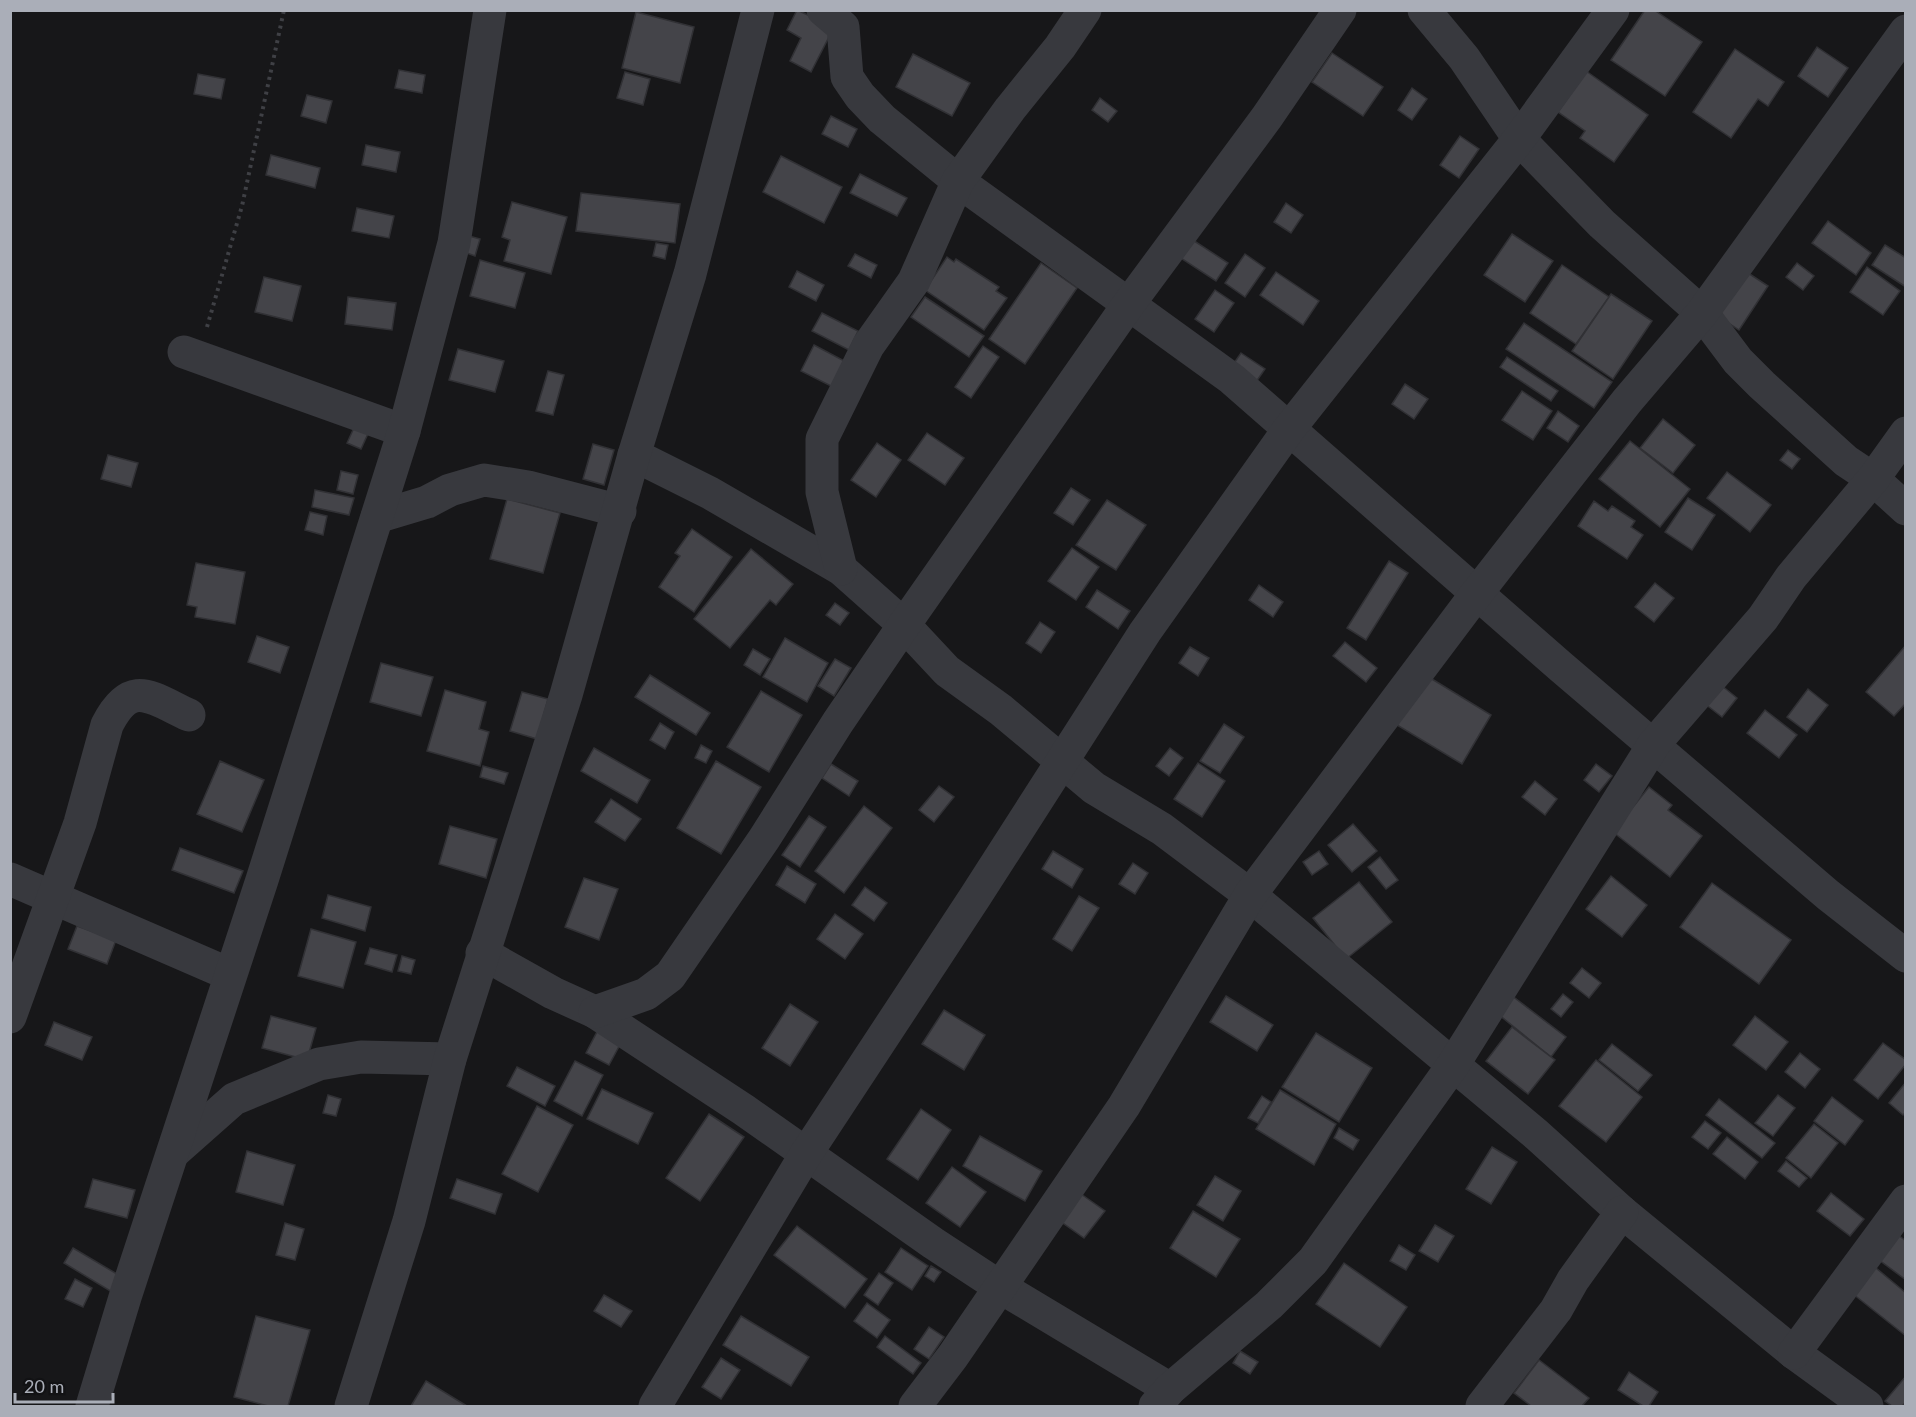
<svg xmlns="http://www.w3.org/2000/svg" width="1916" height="1417" font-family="Lato,sans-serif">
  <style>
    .building { fill: #444449; stroke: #313135; stroke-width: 1.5 }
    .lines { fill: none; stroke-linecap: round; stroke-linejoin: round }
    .path { stroke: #3f4045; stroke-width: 4; stroke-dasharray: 3 4.5; stroke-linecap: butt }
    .minor { stroke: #38393e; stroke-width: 33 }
  </style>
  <rect width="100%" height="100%" fill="#171719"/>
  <g class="building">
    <path d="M797,10l37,17 -23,45 -21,-11 11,-23 -14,-8z"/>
    <path d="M1645,10h9l48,32 -37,54 -54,-36z"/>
    <path d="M636,12l58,15 -14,56 -58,-15z"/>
    <path d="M1817,47l31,21 -20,29 -30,-21z"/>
    <path d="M1735,49l49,33 -16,24 -10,-7 -27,39 -38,-26z"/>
    <path d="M1332,53l51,34 -20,29 -51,-34z"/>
    <path d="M913,54l57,29 -18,33 -56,-29z"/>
    <path d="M399,70l26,5 -3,18 -27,-5z"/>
    <path d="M1586,71l62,44 -34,47 -34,-24 5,-7 -27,-19z"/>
    <path d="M625,72l25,7 -7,26 -26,-7z"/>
    <path d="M198,74l27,5 -4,20 -27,-5z"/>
    <path d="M1412,88l15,11 -15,21 -14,-10z"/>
    <path d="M307,95l25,6 -6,22 -25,-7z"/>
    <path d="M1100,98l17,13 -9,11 -16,-12z"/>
    <path d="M831,116l26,13 -9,18 -26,-13z"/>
    <path d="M1460,136l19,13 -20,29 -19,-13z"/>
    <path d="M366,145l34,7 -4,20 -34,-7z"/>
    <path d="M271,155l49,13 -5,20 -49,-13z"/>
    <path d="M781,156l61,31 -18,36 -61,-31z"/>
    <path d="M860,174l47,24 -10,18 -47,-23z"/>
    <path d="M581,193l99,11 -5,39 -99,-12z"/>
    <path d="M512,202l55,15 -16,57 -47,-13 6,-21 -8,-3z"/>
    <path d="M1286,203l17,12 -12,18 -17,-11z"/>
    <path d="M357,208l37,8 -5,22 -37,-7z"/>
    <path d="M1828,221l43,32 -15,22 -44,-32z"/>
    <path d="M1182,233l46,30 -12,18 -46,-30z"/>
    <path d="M1512,234l41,27 -28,41 -41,-27z"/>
    <path d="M469,236l11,3 -5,17 -11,-4z"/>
    <path d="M656,243l12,2 -3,14 -12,-3z"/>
    <path d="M1885,245l21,13v29l-34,-22z"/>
    <path d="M855,254l22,11 -6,13 -23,-12z"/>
    <path d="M1245,254l20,14 -20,29 -20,-14z"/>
    <path d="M947,257l7,5 2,-3 43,28 -3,4 11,7 -23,32 -59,-40z"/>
    <path d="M480,260l45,13 -10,35 -45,-12z"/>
    <path d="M1041,263l36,25 -52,76 -36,-25z"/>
    <path d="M1797,263l17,13 -11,14 -17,-13z"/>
    <path d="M1562,265l47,32 -33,47 -46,-31z"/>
    <path d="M1867,267l33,24 -17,24 -33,-23z"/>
    <path d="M797,271l27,14 -8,16 -27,-14z"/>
    <path d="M1745,271l23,15 -29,44 -24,-16z"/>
    <path d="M1276,272l43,29 -16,24 -43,-30z"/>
    <path d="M264,277l37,9 -9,35 -37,-9z"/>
    <path d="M1215,290l19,13 -20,29 -19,-13z"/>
    <path d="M1611,294l41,27 -39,58 -41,-28z"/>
    <path d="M348,297l48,6 -4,27 -47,-6z"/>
    <path d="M925,297l59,39 -15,21 -58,-40z"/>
    <path d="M822,313l36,18 -9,19 -37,-19z"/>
    <path d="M1524,323l88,59 -18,26 -88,-59z"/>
    <path d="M814,345l36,19 -13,25 -36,-18z"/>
    <path d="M983,346l16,11 -28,41 -16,-11z"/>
    <path d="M458,349l46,12 -9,31 -46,-12z"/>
    <path d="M1241,353l24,16 -9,13 -24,-16z"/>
    <path d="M1507,357l51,34 -7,10 -51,-34z"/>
    <path d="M548,371l16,4 -11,40 -17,-4z"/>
    <path d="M1405,384l23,15 -14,20 -22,-15z"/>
    <path d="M1522,391l30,20 -19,29 -31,-20z"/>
    <path d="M1558,411l21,15 -11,16 -21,-14z"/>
    <path d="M358,419l14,6 -11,24 -14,-6z"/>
    <path d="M1663,419l32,26 -22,28 -33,-25z"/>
    <path d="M927,433l37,25 -19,27 -37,-25z"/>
    <path d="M1630,441l60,48 -30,38 -61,-48z"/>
    <path d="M877,443l24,17 -25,37 -25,-17z"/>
    <path d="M593,444l21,6 -10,35 -21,-6z"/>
    <path d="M1788,450l12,9 -8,10 -12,-9z"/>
    <path d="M108,455l30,8 -7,24 -30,-8z"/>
    <path d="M341,471l17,4 -5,19 -16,-4z"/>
    <path d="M1727,472l44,33 -21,27 -43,-34z"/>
    <path d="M1071,488l19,12 -17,25 -19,-12z"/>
    <path d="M315,490l39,8 -5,17 -37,-8z"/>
    <path d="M1688,498l27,17 -23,35 -27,-18z"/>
    <path d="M507,499l53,14 -17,60 -53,-14z"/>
    <path d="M1107,500l39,25 -30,45 -40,-25z"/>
    <path d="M1594,501l14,10 4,-5 23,15 -4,6 12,8 -16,24 -49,-33z"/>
    <path d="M310,512l17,4 -4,19 -18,-5z"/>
    <path d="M692,529l40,28 -38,55 -35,-25 21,-31 -5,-3z"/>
    <path d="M1072,548l27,19 -23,33 -28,-19z"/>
    <path d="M751,549l42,35 -17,21 -6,-5 -40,48 -36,-29z"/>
    <path d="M1389,561l19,12 -42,67 -19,-12z"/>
    <path d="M196,563l49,9 -10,52 -40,-7 2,-10 -10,-2z"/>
    <path d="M1655,583l19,15 -20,24 -19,-15z"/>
    <path d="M1259,585l24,17 -10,15 -24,-17z"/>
    <path d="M1097,590l33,21 -12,18 -32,-22z"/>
    <path d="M835,603l14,10 -9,12 -14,-10z"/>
    <path d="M1040,622l15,10 -14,21 -15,-10z"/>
    <path d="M257,636l32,11 -9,26 -32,-11z"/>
    <path d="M785,638l43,25 -21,39 -44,-25z"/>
    <path d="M1345,642l32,26 -11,14 -33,-26z"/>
    <path d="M1906,645v58l-12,13 -28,-24z"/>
    <path d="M1190,647l19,11 -11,18 -19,-13z"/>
    <path d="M753,649l17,10 -10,16 -16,-10z"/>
    <path d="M835,659l16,9 -17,28 -16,-10z"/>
    <path d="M381,663l52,14 -12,39 -51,-14z"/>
    <path d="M650,675l60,38 -14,22 -61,-38z"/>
    <path d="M1427,676l64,39 -29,49 -65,-39z"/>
    <path d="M1716,681l21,17 -15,19 -22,-17z"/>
    <path d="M1808,689l20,16 -21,27 -20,-15z"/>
    <path d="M445,690l41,12 -7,27 10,3 -9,34 -53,-15z"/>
    <path d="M761,691l41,24 -33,57 -42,-25z"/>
    <path d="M522,692l26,7 -11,40 -27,-8z"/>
    <path d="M1765,710l32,25 -18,23 -32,-25z"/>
    <path d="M660,723l14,9 -9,17 -15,-9z"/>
    <path d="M1224,724l20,13 -24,36 -20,-12z"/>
    <path d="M701,745l11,6 -6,12 -11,-5z"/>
    <path d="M594,748l56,32 -13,23 -56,-32z"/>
    <path d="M1170,748l13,10 -14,18 -13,-10z"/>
    <path d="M220,761l44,19 -22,52 -45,-18z"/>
    <path d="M716,761l45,26 -40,67 -44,-26z"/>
    <path d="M1198,763l27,18 -23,36 -28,-18z"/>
    <path d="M831,764l27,17 -9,15 -27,-18z"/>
    <path d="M1596,764l16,12 -13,16 -15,-12z"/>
    <path d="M483,766l25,7 -4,11 -24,-7z"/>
    <path d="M1535,781l22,18 -12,16 -23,-18z"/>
    <path d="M939,786l15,11 -20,25 -15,-12z"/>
    <path d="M1649,787l23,18 -4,5 34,26 -32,41 -57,-45z"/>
    <path d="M611,799l30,20 -16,22 -30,-19z"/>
    <path d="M864,806l28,22 -48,65 -29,-22z"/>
    <path d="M809,816l17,11 -26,40 -18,-12z"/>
    <path d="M1353,824l24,27 -25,21 -24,-27z"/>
    <path d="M450,826l47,13 -11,39 -47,-14z"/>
    <path d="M180,848l63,23 -9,22 -62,-23z"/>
    <path d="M1053,851l30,18 -11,19 -30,-19z"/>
    <path d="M1319,851l9,13 -16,11 -9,-13z"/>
    <path d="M1380,857l18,23 -12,9 -18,-22z"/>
    <path d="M1133,863l15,10 -13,21 -16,-10z"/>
    <path d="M787,866l29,18 -11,19 -29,-18z"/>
    <path d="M1611,876l36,29 -25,32 -36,-28z"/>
    <path d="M584,878l34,11 -19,51 -34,-13z"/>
    <path d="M1359,882l33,40 -46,37 -33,-41z"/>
    <path d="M1712,883l79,57 -32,44 -79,-57z"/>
    <path d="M865,887l22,16 -13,18 -22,-16z"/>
    <path d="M328,895l43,12 -6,24 -43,-13z"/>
    <path d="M1079,896l20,12 -27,43 -19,-12z"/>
    <path d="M835,914l28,20 -18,25 -28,-20z"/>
    <path d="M77,926l39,14 -9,24 -39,-15z"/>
    <path d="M311,929l45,13 -13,46 -45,-12z"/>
    <path d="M370,948l27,7 -5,17 -27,-8z"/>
    <path d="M402,956l13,4 -4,14 -13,-3z"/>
    <path d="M1582,968l19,15 -12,15 -19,-15z"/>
    <path d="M1507,992l59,45 -15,20 -58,-47z"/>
    <path d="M1563,994l10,8 -12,15 -10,-8z"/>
    <path d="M1226,996l47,29 -16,26 -47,-29z"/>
    <path d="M790,1004l28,18 -28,44 -28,-18z"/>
    <path d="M944,1010l41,25 -21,35 -42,-26z"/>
    <path d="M271,1016l45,12 -9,32 -45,-12z"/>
    <path d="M1755,1016l33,26 -22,28 -33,-25z"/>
    <path d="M54,1022l38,15 -10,23 -37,-15z"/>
    <path d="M1512,1027l43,33 -27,34 -42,-33z"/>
    <path d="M599,1028l24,11 -14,26 -23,-12z"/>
    <path d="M1316,1033l56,35 -33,54 -57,-35z"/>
    <path d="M1883,1043l23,17v4l-28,35 -24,-19z"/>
    <path d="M1612,1044l40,31 -14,16 -39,-31z"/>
    <path d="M1800,1053l20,16 -15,19 -20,-16z"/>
    <path d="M1596,1060l46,37 -36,45 -47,-36z"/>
    <path d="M575,1061l28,14 -21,41 -28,-15z"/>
    <path d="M517,1067l38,19 -10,20 -38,-20z"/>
    <path d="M1906,1082v30l-3,3 -14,-12z"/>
    <path d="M602,1089l51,24 -15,31 -51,-25z"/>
    <path d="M1280,1090l56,34 -22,41 -58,-36z"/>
    <path d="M328,1095l13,4 -5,17 -13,-3z"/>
    <path d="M1778,1095l17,13 -22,28 -18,-13z"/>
    <path d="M1262,1096l9,6 -13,21 -10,-5z"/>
    <path d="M1832,1097l31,24 -18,24 -31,-24z"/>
    <path d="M1719,1099l56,44 -13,15 -56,-43z"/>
    <path d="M537,1106l36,19 -35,67 -36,-18z"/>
    <path d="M921,1109l30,21 -33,50 -31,-21z"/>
    <path d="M709,1114l35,23 -44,64 -34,-23z"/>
    <path d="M1705,1121l16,12 -13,16 -16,-12z"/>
    <path d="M1814,1124l24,19 -27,35 -25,-20z"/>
    <path d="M1339,1128l20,12 -6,10 -19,-12z"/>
    <path d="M980,1136l62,35 -17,30 -62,-35z"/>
    <path d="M1727,1137l31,25 -13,17 -32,-25z"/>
    <path d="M1492,1147l25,15 -26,42 -25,-15z"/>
    <path d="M247,1151l48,14 -12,40 -47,-13z"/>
    <path d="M1786,1161l21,17 -8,9 -21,-16z"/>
    <path d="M952,1167l34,25 -26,35 -34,-24z"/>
    <path d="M1215,1176l26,15 -18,30 -26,-16z"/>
    <path d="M93,1179l42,11 -8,28 -42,-11z"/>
    <path d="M457,1179l45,15 -7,20 -45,-16z"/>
    <path d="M1831,1193l33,26 -14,17 -33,-25z"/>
    <path d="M1081,1194l24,17 -21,27 -24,-17z"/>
    <path d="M1193,1211l47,28 -24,38 -46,-29z"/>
    <path d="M285,1223l19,6 -9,31 -19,-5z"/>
    <path d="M1435,1225l19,11 -16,26 -19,-11z"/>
    <path d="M797,1226l70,53 -22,29 -71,-53z"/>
    <path d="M1890,1229l16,12v39l-35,-26z"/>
    <path d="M1399,1245l16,10 -9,15 -16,-9z"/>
    <path d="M73,1248l49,29 -10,15 -48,-29z"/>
    <path d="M901,1248l27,18 -16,24 -27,-18z"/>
    <path d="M1344,1263l63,44 -27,40 -64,-43z"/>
    <path d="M1870,1263l36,30v43l-58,-46z"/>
    <path d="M931,1266l10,6 -7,10 -9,-6z"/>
    <path d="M879,1273l14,10 -15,22 -14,-10z"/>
    <path d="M75,1279l17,9 -9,19 -18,-8z"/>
    <path d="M604,1295l28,16 -11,16 -27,-16z"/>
    <path d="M867,1303l23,17 -13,18 -23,-17z"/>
    <path d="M256,1316l54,14 -22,76h-20l-34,-9z"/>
    <path d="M741,1316l68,41 -18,29 -68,-41z"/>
    <path d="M929,1327l15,10 -15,22 -15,-10z"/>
    <path d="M885,1336l36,27 -8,11 -36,-27z"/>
    <path d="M1240,1351l18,11 -8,12 -17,-11z"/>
    <path d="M721,1358l19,12 -19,29 -19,-12z"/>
    <path d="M1539,1360l50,38 -7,8h-51l-17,-13z"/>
    <path d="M1629,1372l29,20 -9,14h-6l-25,-16z"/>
    <path d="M1906,1376v26l-4,4h-10l-7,-5z"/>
    <path d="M426,1381l41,25h-56z"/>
  </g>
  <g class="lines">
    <path class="path" d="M207,327l35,-121 42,-196"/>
    <g class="minor">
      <path d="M823,10l20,17 4,50 13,19 22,23 76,62 274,198 328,287 268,229 78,61"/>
      <path d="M1424,10l40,48 55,81 83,85 100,89 36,48 24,24 84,76 27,18 33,30"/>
      <path d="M184,352l220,79"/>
      <path d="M634,455l76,38 131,76 63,56 43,46 54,39 93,78 68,41 88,66 287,240 85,77 172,141 73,53"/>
      <path d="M377,517l50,-15 23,-12 34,-10 44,7 92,24"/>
      <path d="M841,569l-19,-77v-53l46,-93 46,-65 44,-100 52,-72 50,-62 25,-37"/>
      <path d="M10,879l219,95"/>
      <path d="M482,953l71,40 42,19 149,98 189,133 67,44 170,102"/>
      <path d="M595,1012l51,-18 24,-18 94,-137 74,-117 66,-97 224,-320 139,-188 73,-107"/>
      <path d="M10,1017l70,-194 27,-98c24,-47 43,-28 82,-10"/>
      <path d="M173,1153l61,-54 85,-35 42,-7 89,2"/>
      <path d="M1794,1353l112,-152"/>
      <path d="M92,1406l34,-112 136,-414 142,-449 50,-188 36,-233"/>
      <path d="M351,1406l58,-185 41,-162 116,-364 68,-240 56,-181 68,-264"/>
      <path d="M655,1406l151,-252 169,-257 170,-265 144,-203 230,-290 94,-129"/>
      <path d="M915,1406l38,-50 171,-250 126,-211 227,-302 150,-192 75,-88 204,-282"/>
      <path d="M1155,1406l15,-17 99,-84 44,-44 140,-196 201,-321 109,-126 28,-41 82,-98 33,-46"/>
      <path d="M1482,1406l74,-96 17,-30 49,-68"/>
    </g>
  </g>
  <rect width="1916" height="1417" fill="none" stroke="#aaaeb8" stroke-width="24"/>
  <path d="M15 1393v9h98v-9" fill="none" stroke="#aaaeb8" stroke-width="3"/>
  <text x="24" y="1393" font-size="18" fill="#aaaeb8" stroke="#121214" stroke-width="4.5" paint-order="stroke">20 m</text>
</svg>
